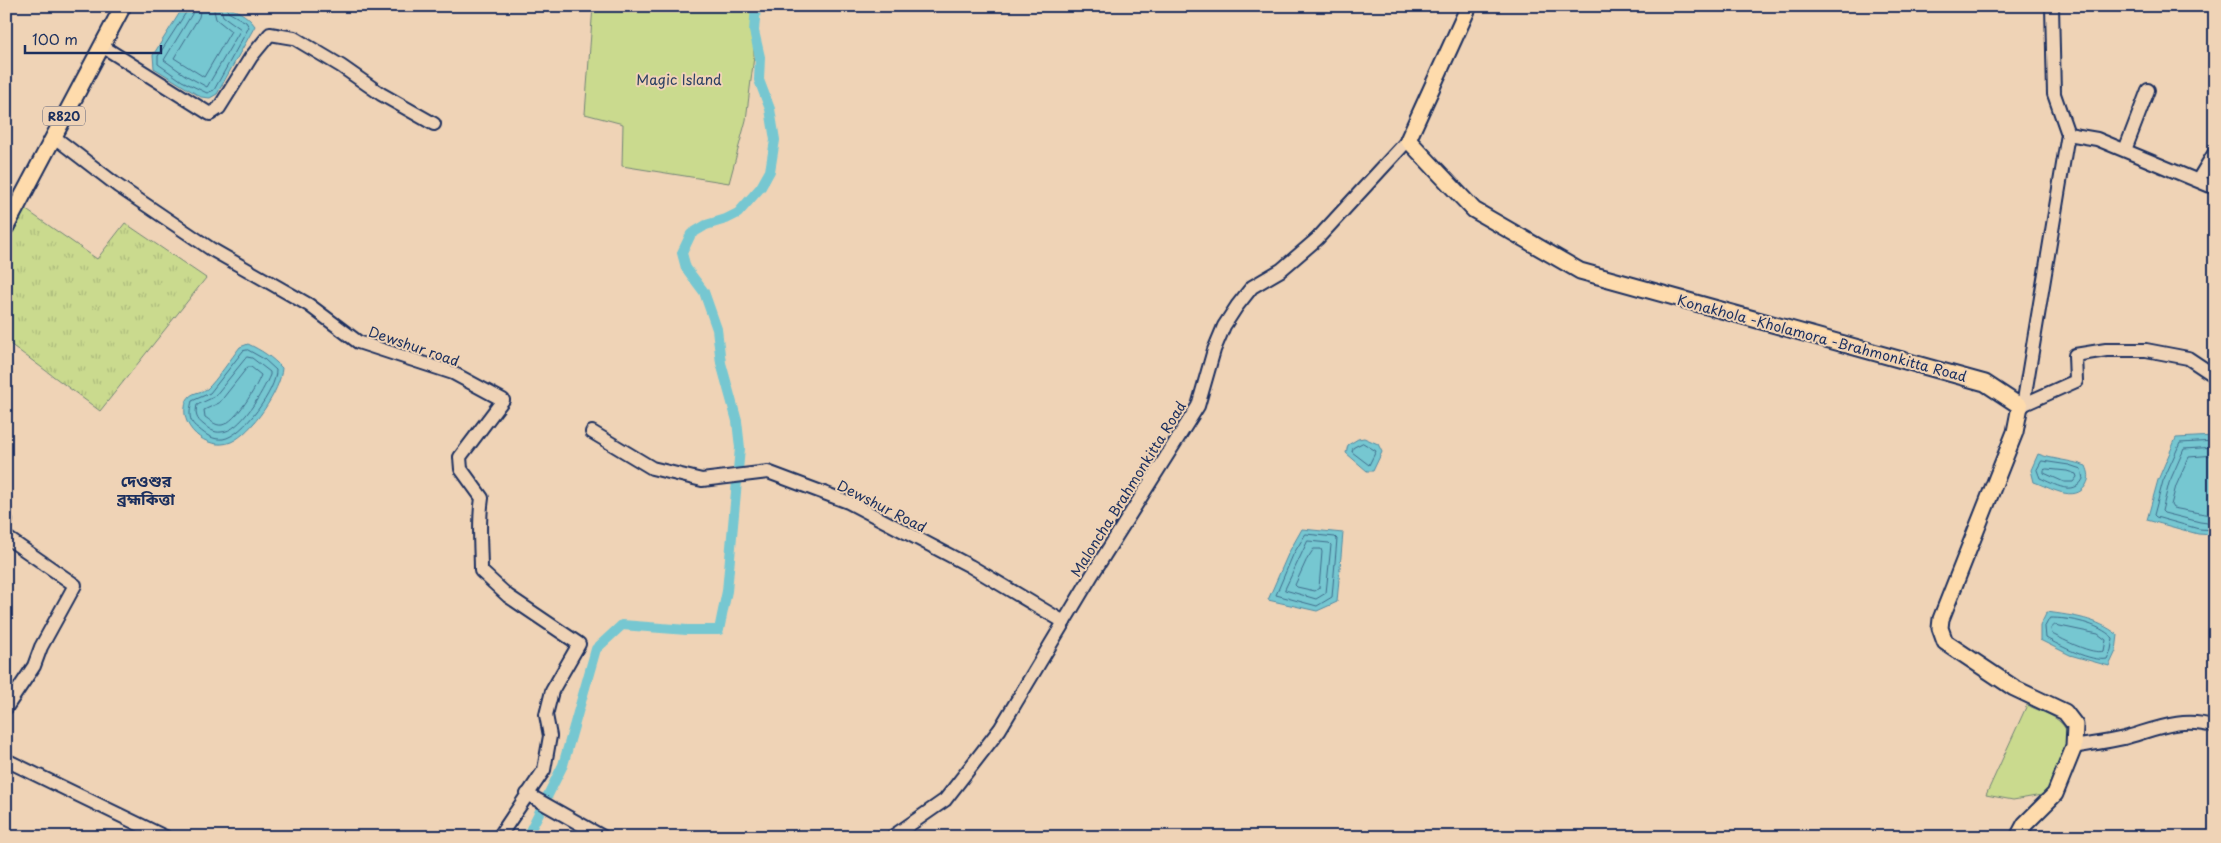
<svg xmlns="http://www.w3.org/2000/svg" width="2221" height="843" font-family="'Playpen Sans','Noto Sans Bengali',sans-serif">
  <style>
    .grass { fill: url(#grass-tufts); stroke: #728476 }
    .park { fill: #cada8e; stroke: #728476 }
    .water { fill: #76c7d1; stroke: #528aa3 }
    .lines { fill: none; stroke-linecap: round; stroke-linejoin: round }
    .shore { stroke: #3f6c8c; stroke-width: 1 }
    .canal { stroke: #76c7d1; stroke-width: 10 }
    .minor-casing { stroke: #1b2f5e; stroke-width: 16 }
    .major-casing { stroke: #1b2f5e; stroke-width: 19 }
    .minor { stroke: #efd3b6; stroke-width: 12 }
    .major { stroke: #fedbac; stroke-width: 15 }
    .labels { text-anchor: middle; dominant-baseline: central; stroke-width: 4; stroke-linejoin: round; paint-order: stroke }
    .shield { fill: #efd3b6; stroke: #5b6078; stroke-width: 1 }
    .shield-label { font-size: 12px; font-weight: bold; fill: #1b2f5e }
    .park-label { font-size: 14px; fill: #2c4063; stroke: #efd3b6 }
    .street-label { font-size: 14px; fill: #1b2f5e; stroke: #efd3b6 }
    .quarter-label { font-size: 16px; font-weight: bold; fill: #1b2f5e; stroke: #efd3b6 }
  </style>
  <defs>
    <pattern id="grass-tufts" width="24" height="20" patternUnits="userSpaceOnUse" patternTransform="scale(1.25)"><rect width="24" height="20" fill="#cada8e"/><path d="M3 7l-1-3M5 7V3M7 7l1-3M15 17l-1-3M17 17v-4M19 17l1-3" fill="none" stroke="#adbb7d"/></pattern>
  </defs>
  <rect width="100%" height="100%" fill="#efd3b6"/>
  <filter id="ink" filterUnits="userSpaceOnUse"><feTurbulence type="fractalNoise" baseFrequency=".02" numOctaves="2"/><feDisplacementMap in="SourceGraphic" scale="10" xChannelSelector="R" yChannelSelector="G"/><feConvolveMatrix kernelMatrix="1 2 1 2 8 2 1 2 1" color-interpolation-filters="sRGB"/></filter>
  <g filter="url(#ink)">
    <path class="grass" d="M25,209l72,50 28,-36 81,55 -106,133 -94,-70v-98z"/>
    <g class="park">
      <path d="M593,6h160l1,50 -8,64 -17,63 -107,-17 1,-42 -38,-10z"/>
      <path d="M2027,705c10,5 24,9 32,16 23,21 4,49 -5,72l-41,7 -27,-5z"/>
    </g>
    <g class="water">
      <path d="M184,6c26,0 54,-4 71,20l-38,68 -7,4 -9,-1 -47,-29 -1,-13z"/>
      <path d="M248,344c13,6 24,13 34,24 -1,22 -30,65 -51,74 -24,10 -55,-17 -44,-42 4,-8 13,-7 20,-11 9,-8 25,-32 33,-42z"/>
      <path d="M2215,436v99l-17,-1 -51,-14 11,-40 18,-42z"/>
      <path d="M1364,438l14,6 4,8 -9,19h-6l-21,-18 2,-8 10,-6z"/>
      <path d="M2038,454c16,6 32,6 48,12 3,7 4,12 0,19 -11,19 -37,2 -52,-3l-3,-12z"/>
      <path d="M1302,529l41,4 -6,69 -20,9 -49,-11 21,-48z"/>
      <path d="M2047,612c27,4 49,6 71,23l-2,16 -7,15 -39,-11 -30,-15v-14z"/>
    </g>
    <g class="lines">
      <g class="shore">
        <path d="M187,6v5l-29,45v8l24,17 25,12 7,-3 35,-63 -3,-5 -18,-10 -2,-6"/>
        <path d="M194,6l-2,8 -28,46 21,15 22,12 34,-58 -18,-13 -3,-10"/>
        <path d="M201,6l-2,11 -25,41 30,19 27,-46 -15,-12 -3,-13"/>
        <path d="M248,350l16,9 12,11c1,19 -33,66 -53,69 -10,1 -17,-4 -24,-10 -11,-7 -10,-16 -7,-28l18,-8 33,-42z"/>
        <path d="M247,357l5,1 18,14v3c-7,16 -29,57 -49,57 -7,1 -12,-3 -17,-7 -8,-6 -9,-11 -7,-20l17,-8z"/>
        <path d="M248,367h3l10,8c-5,13 -25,47 -39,50 -7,1 -12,-5 -17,-8l-1,-7 15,-7z"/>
        <path d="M2215,441l-35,2 -17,38 -9,34 2,2 43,12 16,1"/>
        <path d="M1363,443l13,8 -7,14 -17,-13 1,-4z"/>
        <path d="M2215,447l-31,2 -15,34 -7,28 2,2 36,9 15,2"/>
        <path d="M2215,455l-26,2 -13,29 -5,19 2,3 42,8"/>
        <path d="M2042,461l27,4 12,4 2,10c-9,18 -29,5 -43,-1l-3,-8z"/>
        <path d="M2047,469l20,2 9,3 1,3 -4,5h-9l-20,-9v-3z"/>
        <path d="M1306,534l29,3 2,2 -5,58 -15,9 -41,-11 17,-40z"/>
        <path d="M1308,541l21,2 2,2 -5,48 -10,6 -31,-9z"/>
        <path d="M1314,549h7l1,3 -3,36 -4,3 -18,-4 -2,-2 11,-24z"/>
        <path d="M2050,618c20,0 48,5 63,20l-2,12 -4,9c-16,3 -47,-13 -61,-21l-1,-11z"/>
        <path d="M2055,625l43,9 8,6 -2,11c-12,4 -40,-11 -52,-17l-1,-5z"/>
      </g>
      <path class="canal" d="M527,837l36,-72 33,-116 26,-24 65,5h32l8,-39 13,-143 -3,-27 -16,-58 -4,-34 -13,-37 -18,-24 -4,-15 9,-19 15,-9 20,-6 12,-6 23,-26 9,-16 5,-31 -5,-31 -11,-29 1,-23 -6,-26 2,-25"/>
      <defs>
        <g id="minor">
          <path d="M102,46l108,68 9,-6 32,-51 19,-23 24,4 47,28 40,28 53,30"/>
          <path d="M2068,134l29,5 118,49"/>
          <path d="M53,136l65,50 93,63 98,56 49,37 95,31 50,27 -43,57 1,12 21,29c-4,25 -1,48 -1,73l27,25 71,48 -27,47 -6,24 4,21 -6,34 -45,67"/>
          <path d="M2125,150l23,-60"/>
          <path d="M2198,180l17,-28"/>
          <path d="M2020,406l56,-25 -1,-26 31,-5h40l42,8 27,18"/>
          <path d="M2023,406l45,-272 -14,-40 -2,-88"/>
          <path d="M592,432l60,36 50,12 66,-8 80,30 122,64 94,56"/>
          <path d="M6,520v1"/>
          <path d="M6,537l69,48 -34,62 -7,19 -28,42"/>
          <path d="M2074,747c16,-3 33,-5 50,-9 32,-9 58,-22 91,-11"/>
          <path d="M6,760l159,77"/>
          <path d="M527,794l76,43"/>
          <path d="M892,837l53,-37 55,-71 92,-154 106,-169 16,-56 10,-24 13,-20 15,-19 29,-17 36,-31 91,-99"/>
        </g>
        <g id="major">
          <path d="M1469,6l-61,134 66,70 106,61 405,112 35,23 -5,26 -74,187 -1,9 5,14 69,46 51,24 10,13 -1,22 -19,47 -30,30 -7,13"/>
          <path d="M6,227l117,-221"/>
        </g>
      </defs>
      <use href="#minor" class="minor-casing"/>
      <use href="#major" class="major-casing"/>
      <use href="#minor" class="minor"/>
      <use href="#major" class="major"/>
    </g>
  </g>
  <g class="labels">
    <rect class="shield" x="43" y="106.5" width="42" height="19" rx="4"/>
    <g class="shield-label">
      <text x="64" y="116">R820</text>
    </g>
    <g class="park-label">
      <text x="679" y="79">Magic Island</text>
    </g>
    <g class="street-label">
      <text transform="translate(1822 338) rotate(15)">Konakhola -Kholamora -Brahmonkitta Road</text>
      <text transform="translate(414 346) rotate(19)">Dewshur road</text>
      <text transform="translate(1128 489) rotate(-58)">Maloncha Brahmonkitta Road</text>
      <text transform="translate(882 506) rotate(27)">Dewshur Road</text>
    </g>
    <g class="quarter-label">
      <text x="146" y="480">দেওশুর<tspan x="146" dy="18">ব্রহ্মকিত্তা</tspan></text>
    </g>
  </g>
  <rect width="2221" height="843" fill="none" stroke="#efd3b6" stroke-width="25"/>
  <rect x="12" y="12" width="2196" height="818" fill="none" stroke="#1b2f5e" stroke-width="2" filter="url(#ink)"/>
  <path d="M25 45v8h136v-8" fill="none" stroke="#1b2f5e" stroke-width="2.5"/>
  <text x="32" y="45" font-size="15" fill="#1b2f5e" stroke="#efd3b6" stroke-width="4" paint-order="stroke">100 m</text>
</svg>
